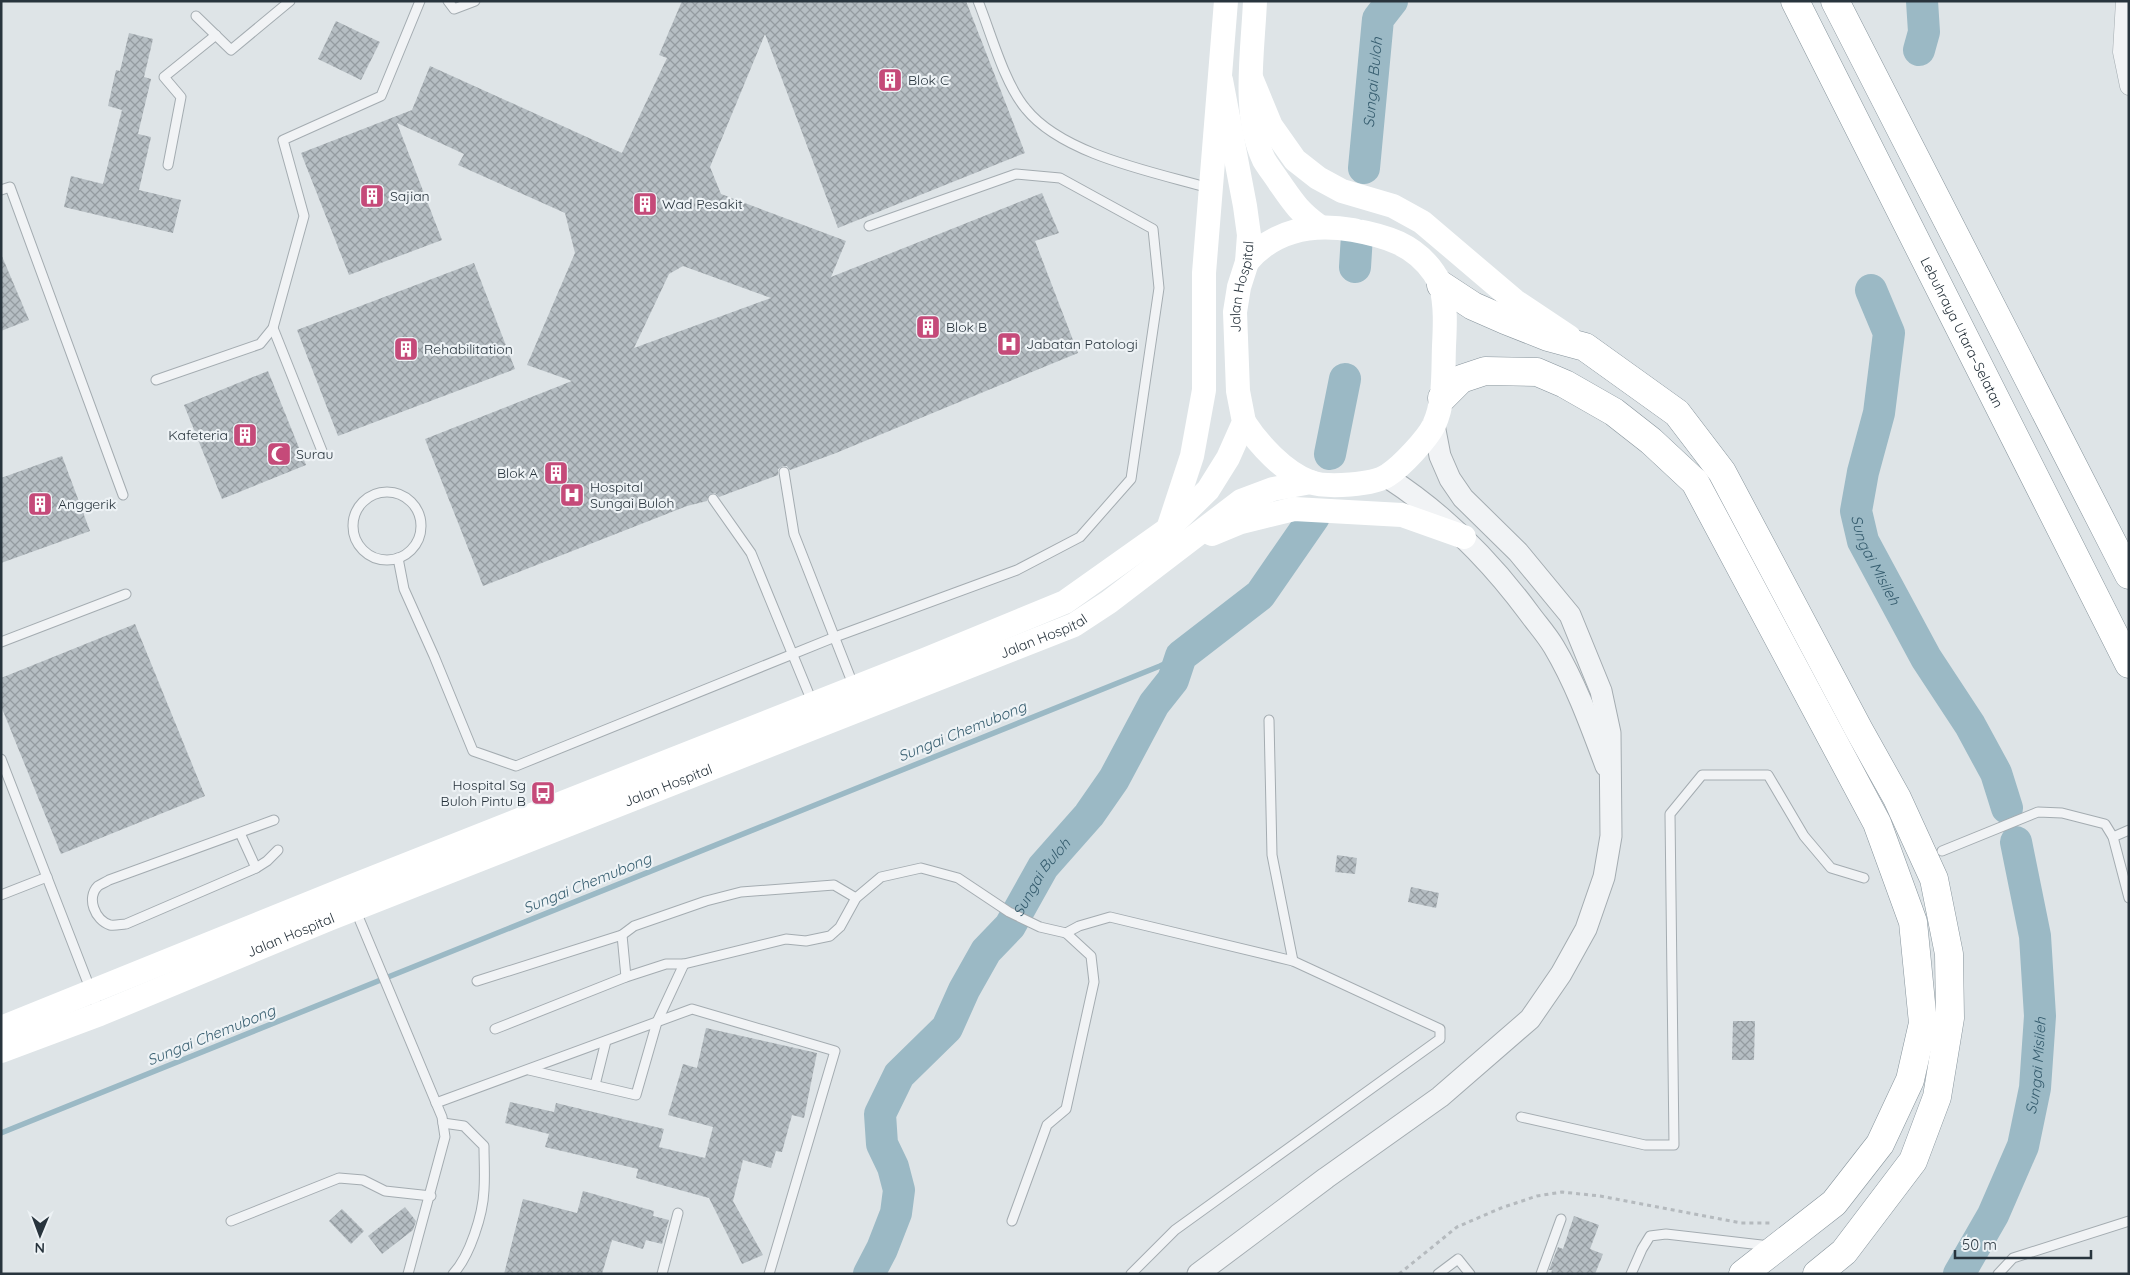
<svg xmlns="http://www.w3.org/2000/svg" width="2130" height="1275" font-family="Quicksand,sans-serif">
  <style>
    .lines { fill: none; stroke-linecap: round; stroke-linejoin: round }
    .stream { stroke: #9bb9c5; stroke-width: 5.5 }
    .river { stroke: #9bb9c5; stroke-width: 32 }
    .building { fill: url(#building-cross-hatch); fill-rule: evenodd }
    .service-casing { stroke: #a4acb1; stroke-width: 11 }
    .minor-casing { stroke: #a4acb1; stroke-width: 19 }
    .tertiary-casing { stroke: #a4acb1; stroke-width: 23 }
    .motorway-casing { stroke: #87949c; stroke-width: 29 }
    .path { stroke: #b5babe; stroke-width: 3; stroke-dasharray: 4 4; stroke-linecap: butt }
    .service { stroke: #f1f3f5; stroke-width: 9 }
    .minor { stroke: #f1f3f5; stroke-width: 18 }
    .tertiary { stroke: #f1f3f5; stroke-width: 21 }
    .secondary { stroke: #fff; stroke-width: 24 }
    .motorway { stroke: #fff; stroke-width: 28 }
    .labels { text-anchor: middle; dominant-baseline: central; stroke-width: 4.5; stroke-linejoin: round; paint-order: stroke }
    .poi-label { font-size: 14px; fill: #28343d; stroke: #edf2f5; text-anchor: start }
    .street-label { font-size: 14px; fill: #28343d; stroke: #edf2f5 }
    .water-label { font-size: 15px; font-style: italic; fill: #355c6e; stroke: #edf2f5 }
  </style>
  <defs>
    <pattern id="building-cross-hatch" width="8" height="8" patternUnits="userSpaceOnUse" patternTransform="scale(1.25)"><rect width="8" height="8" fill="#b6bec3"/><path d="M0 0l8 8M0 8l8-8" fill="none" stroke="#949ba0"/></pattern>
  </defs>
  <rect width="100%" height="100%" fill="#dee4e7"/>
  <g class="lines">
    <path class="stream" d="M1,1133l1159,-467 21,-10"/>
    <g class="river">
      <path d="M1919,50l5,-18 -2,-31"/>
      <path id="s1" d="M1364,168l14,-149 14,-18"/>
      <path d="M1355,267l2,-32"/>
      <path id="s2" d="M1871,290l18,43 -10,80 -16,59 -7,39 7,30 63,117 44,67 26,48 11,35"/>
      <path d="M1330,454l15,-75"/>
      <path id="s3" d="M869,1274l13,-25 14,-36 3,-23 -6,-23 -11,-23 -2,-30 19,-39 48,-47 17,-38 22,-39 24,-25 33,-59 46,-52 25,-36 40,-75 19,-24 8,-24 79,-61 54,-78"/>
      <path id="s4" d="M1959,1274l34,-59 30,-69 12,-58 5,-72 -5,-80 -19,-94"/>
    </g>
  </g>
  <g class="building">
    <path d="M682,1h284l59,152 -187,75 -73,-194 -55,133 11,27 125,47 -15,36 211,-84 17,40 -24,8 43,112 -242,100 -46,17 -3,-4h-4l-5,3v6l-59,22 -4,-4 -5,1 -3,7 -20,5 -204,80 -58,-147 147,-58 -45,-16 48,-112 -10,-40 -107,-48 6,-11 -67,-31 45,117 -93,35 -48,-122 111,-43 18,-44 192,87 45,-95 -8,-3zM683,266l88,32 -137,50 35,-74z"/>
    <path d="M336,21l44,21 -19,38 -43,-21z"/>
    <path d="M129,33l24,6 -9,38 7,2 -13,55 13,3 -12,53 42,10 -8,33 -109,-26 7,-31 32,8 19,-74 -14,-4 8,-36 4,1z"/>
    <path d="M1,254l28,66 -28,11z"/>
    <path d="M474,263l41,106 -177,67 -41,-106z"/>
    <path d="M268,371l38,94 -84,34 -38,-94z"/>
    <path d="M62,456l28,75 -89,32v-85z"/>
    <path d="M135,624l70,172 -144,58 -60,-148v-28z"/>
    <path d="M1337,855l20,3 -2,16 -20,-2z"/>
    <path d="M1411,887l28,6 -3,15 -28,-6z"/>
    <path d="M1733,1021h22l-1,39h-22z"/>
    <path d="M706,1028l111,25 -13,65 -12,-3 -10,37 -6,-1 -5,17 -28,-8 -10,41 30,54 -21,9 -33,-66 -73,-20 2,-9 -93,-22 4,-13 -44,-11 5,-21 44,10 2,-9 108,26 -5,18 46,11 8,-31 -45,-12 15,-51 14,4z"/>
    <path d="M583,1191l71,20 -1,5 16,4 -7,24 -16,-4 -3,9 -31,-9 -10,34h-98l19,-75 54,14z"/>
    <path d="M405,1207l11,14 -3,9 -31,24 -14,-18z"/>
    <path d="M342,1209l22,22 -13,13 -22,-23z"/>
    <path d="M1574,1216l25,9 -9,24 13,5 -8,20h-44l1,-4h-3l9,-23 5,2z"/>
  </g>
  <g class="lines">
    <defs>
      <g id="service">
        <path d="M448,1l6,8 21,-8"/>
        <path d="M978,1c13,32 26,82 48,108 37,46 128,63 183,79"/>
        <path d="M196,16l35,34 59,-49"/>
        <path d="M168,165l13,-68 -17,-20 52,-42"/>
        <path d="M1,190l9,-3 113,308"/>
        <path d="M273,328l49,123"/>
        <path d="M156,380l104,-36 13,-16 31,-112 -21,-76 98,-44 39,-95"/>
        <path d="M784,472l10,62 60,153"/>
        <circle cx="387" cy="526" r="34"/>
        <path d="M713,499l38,54 62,151"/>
        <path d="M398,558l6,31 30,67 39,95 43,15 319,-129 182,-67 63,-33 51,-58 28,-191 -6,-59 -93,-51 -44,-4 -147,52"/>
        <path d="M1,642l125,-48"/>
        <path d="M1269,720l3,135 21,106"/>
        <path d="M1,759l99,255"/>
        <path d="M274,820l-165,60c-3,2 -8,4 -11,6 -12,12 -3,34 12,39 5,1 12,-1 16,-1l130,-56 11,-7 11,-11"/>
        <path d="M240,833l16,35"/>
        <path d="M2113,837l16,-7"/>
        <path d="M1942,851l96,-39 24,1 43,11 8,13 16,61"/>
        <path d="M1,895l46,-18"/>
        <path d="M355,909l87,208 3,20 -37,137"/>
        <path d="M626,977l-4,-42 12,-9 72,-25 35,-9 93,-7 22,13"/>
        <path d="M477,981l145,-46"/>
        <path d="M495,1029l131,-52 40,-13h18l102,-25 20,2 24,-5 10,-9 16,-29 25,-21 40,-9 37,10 51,34 31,15 26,6 13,-7 31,-9 183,44 147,68v10l-265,191 -44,44"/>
        <path d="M529,1070l107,25 21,-73 27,-58"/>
        <path d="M595,1085l11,-44"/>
        <path d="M436,1103l256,-94 143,42 -66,223"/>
        <path d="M1521,1117l124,28h29l-4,-331 32,-39h66l36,61 27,32 33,10"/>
        <path d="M443,1123l21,3 20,20c0,15 1,29 0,44 -1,24 -14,66 -31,84"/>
        <path d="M231,1221l108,-43 24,2 22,11 46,5"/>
        <path d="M1012,1221l35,-96 19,-16 28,-127 -3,-26 -25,-23"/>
        <path d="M662,1274l16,-61"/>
        <path d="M1438,1274l20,-15 12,15"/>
        <path d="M1541,1274l20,-55"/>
        <path d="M1631,1274l11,-25 8,-13 16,-2 104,12"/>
        <path d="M1998,1274l15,-16 116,-37"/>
      </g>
      <path id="minor" d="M2125,1l-3,51 7,34"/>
      <g id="tertiary">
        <path d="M1387,477c56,36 102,82 142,136 8,11 18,22 25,34 22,37 37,79 52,119"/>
        <path d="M1198,1274l128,-96 114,-81 90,-78 31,-45 25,-45 18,-52 7,-41 -1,-103 -9,-42 -31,-76 -52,-63 -55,-54 -13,-19 -10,-23 -6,-31"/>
      </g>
      <g id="motorway">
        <path id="s7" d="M1795,1l334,663"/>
        <path d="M1835,1l294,574"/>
        <path d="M1441,285l32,21 32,14 43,17 37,10 92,66 45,59 137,258 38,68 37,81 15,75 1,64 -13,79 -24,64 -69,91 -27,22"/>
        <path d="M1442,398l19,-19 24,-8 52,1 28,12 49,28 37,29 44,41 182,341 36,99 10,101 -13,57 -30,64 -46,59 -91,71"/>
      </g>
    </defs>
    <use href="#service" class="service-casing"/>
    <use href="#minor" class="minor-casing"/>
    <use href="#tertiary" class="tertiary-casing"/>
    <use href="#motorway" class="motorway-casing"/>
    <path class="path" d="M1399,1274l58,-47 44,-19 36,-12 25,-4 38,4 141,27h30"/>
    <use href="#service" class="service"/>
    <use href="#minor" class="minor"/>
    <use href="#tertiary" class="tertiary"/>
    <g class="secondary">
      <path d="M1255,1c-2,50 -13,113 9,159 4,7 10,14 15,22 14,20 20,30 40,44"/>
      <path d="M1252,80l19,46 24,34 23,18 24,13 51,15 29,16 93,79 54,36"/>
      <path d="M1244,422c15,23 40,50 66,60 17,6 64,3 78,-7 14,-9 39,-36 46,-50 11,-24 9,-53 10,-79 1,-19 2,-41 -3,-60 -1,-5 -5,-9 -7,-13 -20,-29 -48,-37 -81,-43 -40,-7 -79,0 -106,32"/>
      <path d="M1169,526l23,-70 12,-66v-117l22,-272"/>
      <path d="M1212,534l29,-12 53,-13 108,6 62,22"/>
      <path id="s5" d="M1,1028l346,-140 580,-229 138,-57 103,-73 40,-39 20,-32 16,-36 -6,-31 -3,-79 4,-25 8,-25 2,-27 -4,-29 -24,-126"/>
      <path id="s6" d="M1,1051l99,-37 229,-95 745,-294 35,-23 132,-101 32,-12 38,-7"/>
    </g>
    <use href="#motorway" class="motorway"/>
  </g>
  <defs>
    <symbol id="building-square" viewBox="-11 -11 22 22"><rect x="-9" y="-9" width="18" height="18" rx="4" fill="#c54a79" stroke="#edf2f5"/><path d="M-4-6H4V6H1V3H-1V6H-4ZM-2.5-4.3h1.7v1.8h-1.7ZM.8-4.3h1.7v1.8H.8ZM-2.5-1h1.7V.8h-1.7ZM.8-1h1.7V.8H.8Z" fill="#fff"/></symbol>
    <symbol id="hospital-square" viewBox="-11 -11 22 22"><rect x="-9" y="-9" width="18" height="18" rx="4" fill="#c54a79" stroke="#edf2f5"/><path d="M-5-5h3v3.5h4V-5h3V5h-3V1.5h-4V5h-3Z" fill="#fff"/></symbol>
    <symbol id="mosque-square" viewBox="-11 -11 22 22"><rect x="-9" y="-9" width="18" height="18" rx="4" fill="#c54a79" stroke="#edf2f5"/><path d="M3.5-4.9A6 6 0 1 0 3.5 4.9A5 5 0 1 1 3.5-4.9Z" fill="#fff"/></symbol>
    <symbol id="bus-square" viewBox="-11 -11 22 22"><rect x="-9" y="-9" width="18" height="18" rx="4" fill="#c54a79" stroke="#edf2f5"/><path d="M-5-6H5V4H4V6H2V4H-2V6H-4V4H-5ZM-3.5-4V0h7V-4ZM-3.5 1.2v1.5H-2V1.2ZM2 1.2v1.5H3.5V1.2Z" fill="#fff"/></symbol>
  </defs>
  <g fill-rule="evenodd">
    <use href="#building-square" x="876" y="66" width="28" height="28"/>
    <use href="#building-square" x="358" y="182" width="28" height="28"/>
    <use href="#building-square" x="631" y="190" width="28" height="28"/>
    <use href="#building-square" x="914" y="313" width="28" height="28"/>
    <use href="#hospital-square" x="995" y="330" width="28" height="28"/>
    <use href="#building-square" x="392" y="335" width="28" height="28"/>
    <use href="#building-square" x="231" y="421" width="28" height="28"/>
    <use href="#mosque-square" x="265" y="440" width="28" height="28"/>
    <use href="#building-square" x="542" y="459" width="28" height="28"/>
    <use href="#hospital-square" x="558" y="481" width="28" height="28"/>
    <use href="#building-square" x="26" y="490" width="28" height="28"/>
    <use href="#bus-square" x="529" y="779" width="28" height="28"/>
  </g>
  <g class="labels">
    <g class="poi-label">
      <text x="908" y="80">Blok C</text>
      <text x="390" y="196">Sajian</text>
      <text x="662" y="204">Wad Pesakit</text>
      <text x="946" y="327">Blok B</text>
      <text x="1026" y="344">Jabatan Patologi</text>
      <text x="424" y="349">Rehabilitation</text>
      <text x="228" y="435" text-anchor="end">Kafeteria</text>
      <text x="296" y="454">Surau</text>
      <text x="538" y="473" text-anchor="end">Blok A</text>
      <text x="590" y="487">Hospital<tspan x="590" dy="16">Sungai Buloh</tspan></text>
      <text x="58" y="504">Anggerik</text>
      <text x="526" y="785" text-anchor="end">Hospital Sg<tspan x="526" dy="16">Buloh Pintu B</tspan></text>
    </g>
    <g class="street-label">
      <text stroke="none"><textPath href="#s5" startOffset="1542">Jalan Hospital</textPath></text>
      <text stroke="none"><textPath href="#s7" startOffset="371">Lebuhraya Utara–Selatan</textPath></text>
      <text stroke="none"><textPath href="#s6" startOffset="1122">Jalan Hospital</textPath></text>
      <text stroke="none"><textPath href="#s6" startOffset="718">Jalan Hospital</textPath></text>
      <text stroke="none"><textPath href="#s6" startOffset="312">Jalan Hospital</textPath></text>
    </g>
    <g class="water-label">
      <text stroke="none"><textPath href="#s1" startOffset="86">Sungai Buloh</textPath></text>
      <text stroke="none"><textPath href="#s2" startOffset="281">Sungai Misileh</textPath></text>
      <text transform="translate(962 731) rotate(-22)">Sungai Chemubong</text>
      <text stroke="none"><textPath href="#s3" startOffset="459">Sungai Buloh</textPath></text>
      <text transform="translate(587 883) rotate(-22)">Sungai Chemubong</text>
      <text transform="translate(211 1035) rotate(-22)">Sungai Chemubong</text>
      <text stroke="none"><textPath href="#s4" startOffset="225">Sungai Misileh</textPath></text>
    </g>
  </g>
  <rect width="2130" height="1275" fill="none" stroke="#28343d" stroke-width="5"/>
  <g transform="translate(40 1235) rotate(181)" stroke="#edf2f5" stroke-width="4" paint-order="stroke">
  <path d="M0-4L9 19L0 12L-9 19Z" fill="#28343d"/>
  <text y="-8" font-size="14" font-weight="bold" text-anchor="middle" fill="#28343d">N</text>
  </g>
  <path d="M1955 1250v8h136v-8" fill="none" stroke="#28343d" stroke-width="2.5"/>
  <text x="1962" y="1250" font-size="15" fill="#28343d" stroke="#edf2f5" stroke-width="4" paint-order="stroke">50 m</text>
</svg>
